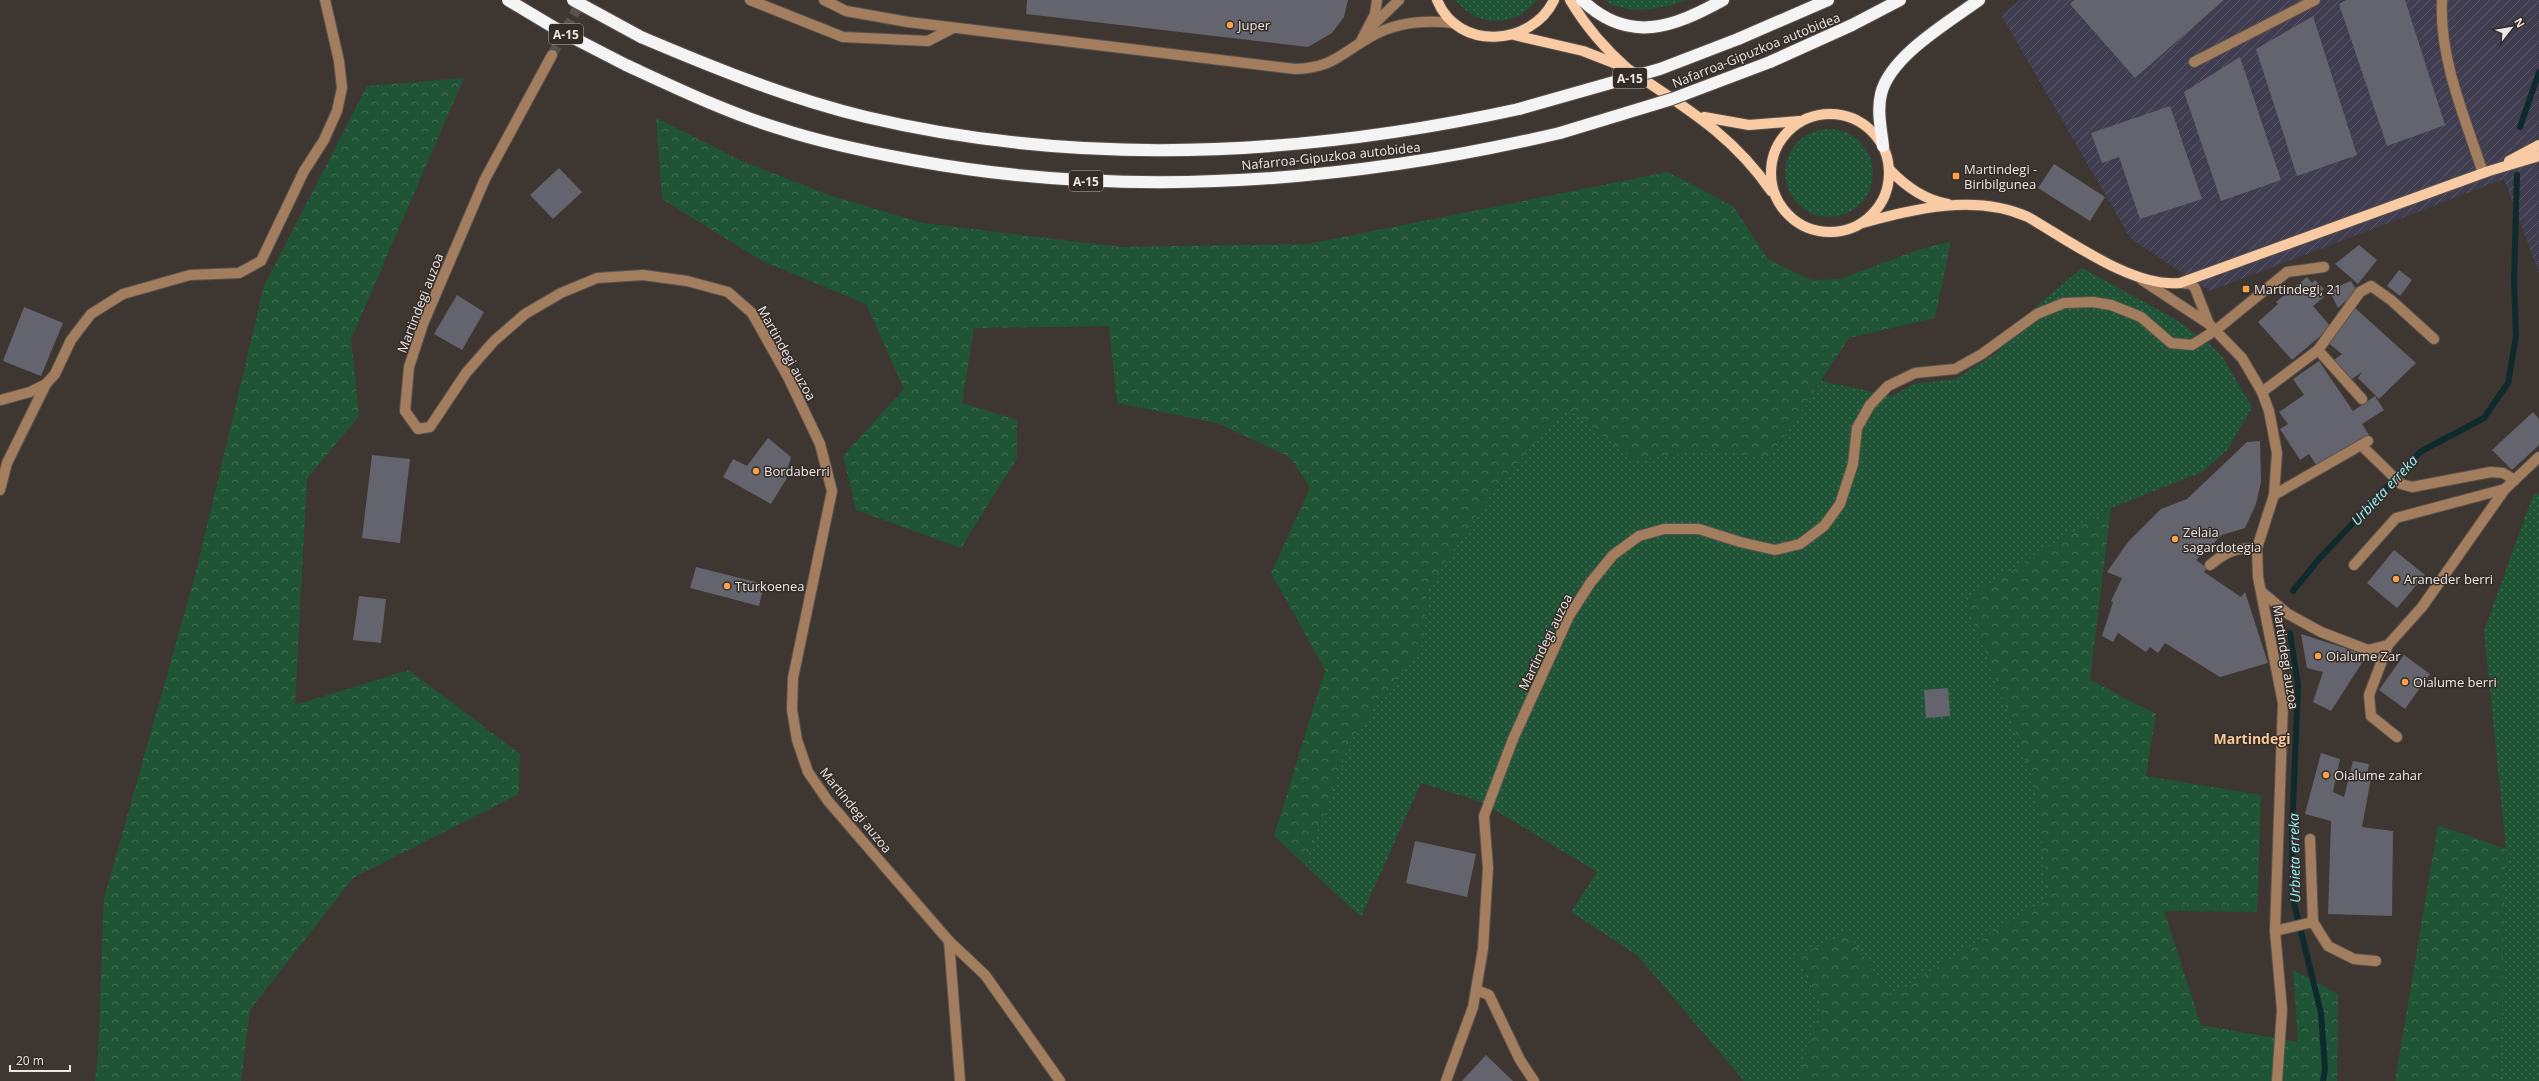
<svg xmlns="http://www.w3.org/2000/svg" width="2539" height="1081" font-family="'Open Sans',sans-serif">
  <style>
    .industrial { fill: url(#industrial-furrows) }
    .grass { fill: url(#grass-dots) }
    .forest { fill: url(#forest-crowns) }
    .lines { fill: none; stroke-linecap: round; stroke-linejoin: round }
    .stream { stroke: #0f2a2d; stroke-width: 6 }
    .building { fill: #64646e }
    .minor-tunnel { stroke: #58514c; stroke-width: 10; stroke-dasharray: 10 5; stroke-linecap: butt }
    .minor-casing { stroke: #5a524e; stroke-width: 12 }
    .major-casing { stroke: #5a524e; stroke-width: 12 }
    .highway-casing { stroke: #5a524e; stroke-width: 14 }
    .minor { stroke: #a37e5e; stroke-width: 10 }
    .major { stroke: #f9cba4; stroke-width: 10 }
    .highway { stroke: #f4f4f4; stroke-width: 12 }
    .highway-bridge-casing { stroke: #5a524e; stroke-width: 14; stroke-linecap: butt }
    .highway-bridge { stroke: #f4f4f4; stroke-width: 12 }
    .poi-dot { fill: #f7a14a; stroke: #342c27; stroke-width: 1.5 }
    .labels { text-anchor: middle; dominant-baseline: central; stroke-width: 3; stroke-linejoin: round; paint-order: stroke }
    .shield { fill: #342c27; stroke: #b6afab; stroke-width: 1 }
    .shield-label { font-size: 12px; font-weight: bold; fill: #ede7e4 }
    .poi-label { font-size: 13px; fill: #ede7e4; stroke: #342c27; text-anchor: start }
    .street-label { font-size: 13px; fill: #ede7e4; stroke: #342c27 }
    .water-label { font-size: 14px; font-style: italic; fill: #93f1fc; stroke: #342c27 }
    .neighbourhood-label { font-size: 14px; font-weight: bold; fill: #f7c69b; stroke: #342c27 }
  </style>
  <defs>
    <pattern id="industrial-furrows" width="10" height="10" patternUnits="userSpaceOnUse"><rect width="10" height="10" fill="#3f3d4f"/><path d="M-1 1l2-2M0 10L10 0M9 11l2-2" fill="none" stroke="#5b5968"/></pattern>
    <pattern id="grass-dots" width="8" height="8" patternUnits="userSpaceOnUse"><rect width="8" height="8" fill="#205436"/><path d="M2 2h.1M6 6h.1" fill="none" stroke="#416d53" stroke-width="1.8" stroke-linecap="round"/></pattern>
    <pattern id="forest-crowns" width="20" height="18" patternUnits="userSpaceOnUse"><rect width="20" height="18" fill="#205436"/><path d="M2 6a3 3 0 1 1 6 0M12 15a3 3 0 1 1 6 0" fill="none" stroke="#416d53"/></pattern>
  </defs>
  <rect width="100%" height="100%" fill="#3e3631"/>
  <path class="industrial" d="M2020,0h519v273l-35,-94 -294,112 -79,-52 -130,-224z"/>
  <g class="grass">
    <path d="M1456,0h81c-21,28 -60,28 -81,0z"/>
    <path d="M1605,0h81c-20,9 -63,16 -81,0z"/>
    <circle cx="1829" cy="173" r="44"/>
    <path d="M2082,268l93,51 34,25 13,12 30,51 -24,42 -26,23 -91,36 -146,91 71,188 12,111 -157,98 -44,-63 -51,24 26,48 -24,76h-54l-106,-125 -67,-44 26,-40 -115,-70 -61,-19 -60,134 -56,-52 45,-124 74,-99 3,-52 71,-106 69,-76 68,52 78,-11 57,9 51,-77 71,15 21,-12 42,-5 42,-26 36,-44z"/>
    <path d="M2539,493v588h-39l6,-232 -22,-218 49,-136z"/>
  </g>
  <g class="forest">
    <path d="M464,78l-113,261 8,77 -52,63 -12,226 114,-35 111,84 -1,40 -166,84 -103,132 -9,71h-146l3,-26 6,-157 91,-322 69,-290 103,-200z"/>
    <path d="M656,118l86,43 87,34 94,28 198,24 187,-3 360,-72 65,34 35,53 43,21 29,-1 75,-28 36,-10 -16,77 -86,20 -79,120 -57,-9 -78,11 -68,-52 -69,76 -71,106 -3,52 -74,99 -45,124 -31,-29 51,-166 -54,-97 39,-85 -20,-31 -73,-34 -100,-20 -8,-77 -135,2 -12,75 55,17v38l-56,90 -105,-38 -13,-54 61,-67 -38,-85 -104,-43 -100,-62z"/>
    <path d="M2111,508l-21,172 66,34 -10,62 115,19 -4,117 -93,-1 37,114 97,17 -5,-72 45,24 -1,87h-539l24,-76 -26,-48 51,-25 44,64 157,-98 -12,-111 -71,-188z"/>
    <path d="M2438,825l68,24 -6,232h-105z"/>
  </g>
  <g class="lines">
    <g class="stream">
      <path d="M2520,127l19,-55"/>
      <path d="M2293,591l26,-32 101,-107 64,-34 24,-35 8,-47 -2,-56 3,-105"/>
      <path d="M2290,633l8,52 -6,146 1,68 28,114 4,56 -2,12"/>
    </g>
  </g>
  <g class="building">
    <path d="M1027,0h321l-4,17 -12,16 -24,14 -282,-33z"/>
    <path d="M2074,0h150l-89,78 -65,-74z"/>
    <path d="M2346,0h59l40,125 -58,21 -48,-142z"/>
    <path d="M2313,16l44,139 -60,21 -41,-127z"/>
    <path d="M2240,57l41,123 -60,21 -37,-109z"/>
    <path d="M2170,106l32,93 -62,20 -21,-62 -17,6 -11,-30z"/>
    <path d="M2054,164l51,33 -15,24 -52,-33z"/>
    <path d="M559,168l23,24 -29,27 -23,-24z"/>
    <path d="M2359,245l18,15 -19,24 -23,-20z"/>
    <path d="M2399,270l13,10 -12,16 -13,-10z"/>
    <path d="M2307,277l5,6 3,-3 9,9 -4,3 4,5 -11,9 18,21 -39,33 -34,-38 20,-18 -2,-2z"/>
    <path d="M2351,281l6,10 -19,17 -9,-18z"/>
    <path d="M457,295l27,17 -22,38 -28,-16z"/>
    <path d="M24,307l39,16 -22,53 -38,-15z"/>
    <path d="M2354,307l62,56 -37,36 -21,-21 4,-6 -14,10 -14,-22 8,-6 -15,-12z"/>
    <path d="M2319,361l34,50 22,-15 9,14 -22,14 7,11 -50,34 -10,-15 -9,6 -20,-31 8,-5 -9,-12 25,-17 -11,-16z"/>
    <path d="M2533,412l6,7v26l-27,25 -20,-20z"/>
    <path d="M768,438l23,19 -6,20 2,1 -16,26 -48,-27 10,-18 14,7z"/>
    <path d="M2260,441l1,41 -5,22 -11,24 -23,7 -26,25 11,8 -3,4 37,25 4,-5 23,71 -48,14 -55,-34 -7,10 -8,-6 -4,5 -28,-19 -5,9 -11,-6 11,-34 -2,-1 11,-23 -15,-6 21,-30 33,-33 26,-10 60,-57z"/>
    <path d="M372,455l38,4 -10,84 -38,-5z"/>
    <path d="M2394,550l31,25 -28,33 -30,-25z"/>
    <path d="M696,567l68,17 -5,22 -69,-18z"/>
    <path d="M359,596l27,3 -5,44 -28,-3z"/>
    <path d="M2301,634l66,21 -36,56 -18,-9 10,-30 -16,-4z"/>
    <path d="M2404,655l26,19 -25,35 -26,-19z"/>
    <path d="M1948,688l2,28 -24,2 -2,-28z"/>
    <path d="M2321,753l19,6 -7,33 11,5 9,-36 16,3 -2,12 4,2 -9,49 31,4 -1,85 -64,-2 3,-93 -26,-7z"/>
    <path d="M1415,841l61,13 -9,43 -61,-14z"/>
    <path d="M1486,1055l27,26h-51z"/>
  </g>
  <g class="lines">
    <path class="minor-tunnel" d="M552,55l30,-55"/>
    <defs>
      <g id="minor">
        <path d="M750,0l93,37 85,4 25,-13"/>
        <path d="M824,0l22,11 62,11 387,47c40,-1 48,-18 79,-34 25,-14 53,-15 80,-12"/>
        <path d="M2442,0c-3,59 23,118 41,173"/>
        <path d="M1371,27l28,-27"/>
        <path d="M1361,41l14,-27 2,-14"/>
        <path d="M552,55l-67,124 -62,145 -14,43 -4,44 13,18 12,-2 36,-54 28,-32 31,-27 36,-21 36,-15 46,-3 44,6 41,11 24,21 36,64 32,67 12,47 -39,187 -1,32 5,30 11,32 20,29 121,140 11,140"/>
        <path d="M2194,62l121,-62"/>
        <path d="M2142,280l67,44 33,34 20,34 7,19 8,42 -3,42 -17,53 1,29 25,126 -8,228 7,79 -5,71"/>
        <path d="M2180,283l11,1 4,4 14,36"/>
        <path d="M2318,350l42,-58 11,-6 20,14 43,39"/>
        <path d="M2262,392l56,-42 44,49"/>
        <path d="M1,400l29,-8 16,-8 9,-10 16,-34 20,-26 32,-20 67,-19 49,-2 22,-12 43,-90 20,-31 13,-29 5,-23 -3,-27 -14,-61"/>
        <path d="M2361,445l40,39 11,3 79,-15 12,1 12,7"/>
        <path d="M0,490l7,-27 39,-79"/>
        <path d="M2274,495l94,-54"/>
        <path d="M2210,565c17,-14 25,-17 47,-17"/>
        <path d="M2354,565l42,-47 109,-29"/>
        <path d="M2262,592l26,22 33,18 47,18 20,-5 34,-38 83,-118 34,-32"/>
        <path d="M2388,645l-19,50 2,21 26,21"/>
        <path d="M2310,839l3,83"/>
        <path d="M2275,931l38,-9 15,24 26,13 22,2"/>
        <path d="M949,941l36,34 75,106"/>
        <path d="M1476,990l13,5 31,65 14,21"/>
        <path d="M1446,1081l27,-74 10,-58 5,-81 -4,-52 29,-77 56,-123 22,-34 22,-27 26,-19 25,-7h35l41,13 35,8 25,-6 24,-18 16,-22 13,-40 4,-36 13,-23 18,-19 27,-13 40,-4 27,-15 55,-40 27,-11 29,-1 18,3 30,12 30,26 21,2 24,-15 71,-58 37,-5"/>
      </g>
      <g id="major">
        <path d="M1437,0c21,52 95,46 117,0"/>
        <path d="M1570,0c16,27 35,49 58,69 56,38 104,65 143,122"/>
        <path d="M1514,35l69,16 36,14"/>
        <circle cx="1830" cy="173" r="59"/>
        <path d="M1704,117l45,8 50,-4"/>
        <path d="M2509,161l30,-16"/>
        <path d="M1889,169c16,17 35,31 59,35"/>
        <path d="M1862,223c53,-14 113,-30 166,-6 42,24 105,71 152,66l309,-112 50,-15"/>
      </g>
      <g id="highway">
        <path d="M1582,0c47,45 92,27 141,0"/>
        <path d="M641,37c73,31 147,61 225,80 215,51 438,39 653,-8"/>
        <path d="M1738,39l90,-39"/>
        <path d="M1770,62l82,-37 48,-25"/>
        <path d="M626,65c50,23 102,48 155,64 43,14 87,23 131,31 216,40 435,23 648,-27"/>
        <path d="M1883,146c-2,-17 -6,-35 -2,-52 9,-38 68,-72 98,-94"/>
      </g>
    </defs>
    <use href="#minor" class="minor-casing"/>
    <use href="#major" class="major-casing"/>
    <use href="#highway" class="highway-casing"/>
    <use href="#minor" class="minor"/>
    <use href="#major" class="major"/>
    <use href="#highway" class="highway"/>
    <defs>
      <g id="highway-bridge">
        <path d="M508,0l52,31 66,34"/>
        <path d="M573,0l68,37"/>
        <path d="M1519,109l141,-40 78,-30"/>
        <path d="M1560,133l112,-34 98,-37"/>
      </g>
    </defs>
    <use href="#highway-bridge" class="highway-bridge-casing"/>
    <use href="#highway-bridge" class="highway-bridge"/>
  </g>
  <g class="poi-dot">
    <circle cx="1230" cy="25" r="4"/>
    <rect x="1952" y="172" width="8" height="8" rx="2"/>
    <rect x="2242" y="285" width="8" height="8" rx="2"/>
    <circle cx="756" cy="471" r="4"/>
    <circle cx="2175" cy="539" r="4"/>
    <circle cx="2396" cy="579" r="4"/>
    <circle cx="727" cy="586" r="4"/>
    <circle cx="2318" cy="656" r="4"/>
    <circle cx="2405" cy="682" r="4"/>
    <circle cx="2326" cy="775" r="4"/>
  </g>
  <g class="labels">
    <g class="shield">
      <rect x="549" y="24" width="34" height="20" rx="3"/>
      <rect x="1613" y="68" width="34" height="20" rx="3"/>
      <rect x="1069" y="171" width="34" height="20" rx="3"/>
    </g>
    <g class="shield-label">
      <text x="566" y="34">A-15</text>
      <text x="1630" y="78">A-15</text>
      <text x="1086" y="181">A-15</text>
    </g>
    <g class="poi-label">
      <text x="1238" y="25">Juper</text>
      <text x="1964" y="169">Martindegi -<tspan x="1964" dy="15">Biribilgunea</tspan></text>
      <text x="2254" y="289">Martindegi, 21</text>
      <text x="764" y="471">Bordaberri</text>
      <text x="2183" y="532">Zelaia<tspan x="2183" dy="15">sagardotegia</tspan></text>
      <text x="2404" y="579">Araneder berri</text>
      <text x="735" y="586">Tturkoenea</text>
      <text x="2326" y="656">Oialume Zar</text>
      <text x="2413" y="682">Oialume berri</text>
      <text x="2334" y="775">Oialume zahar</text>
    </g>
    <g class="street-label">
      <text transform="translate(1756 50) rotate(-22)">Nafarroa-Gipuzkoa autobidea</text>
      <text transform="translate(1331 156) rotate(-6)">Nafarroa-Gipuzkoa autobidea</text>
      <text transform="translate(420 303) rotate(-69)">Martindegi auzoa</text>
      <text transform="translate(787 353) rotate(61)">Martindegi auzoa</text>
      <text transform="translate(1545 642) rotate(-64)">Martindegi auzoa</text>
      <text transform="translate(2286 657) rotate(81)">Martindegi auzoa</text>
      <text transform="translate(856 810) rotate(51)">Martindegi auzoa</text>
    </g>
    <g class="water-label">
      <text transform="translate(2384 490) rotate(-47)">Urbieta erreka</text>
      <text transform="translate(2294 858) rotate(-91)">Urbieta erreka</text>
    </g>
    <g class="neighbourhood-label">
      <text x="2252" y="738">Martindegi</text>
    </g>
  </g>
  <g transform="translate(2511 28) rotate(59)" stroke="#342c27" stroke-width="3" paint-order="stroke">
  <path d="M0-3L7 15L0 10L-7 15Z" fill="#ede7e4"/>
  <text y="-6" font-size="11" font-weight="bold" text-anchor="middle" fill="#ede7e4">N</text>
  </g>
  <path d="M10 1065v6h60v-6" fill="none" stroke="#ede7e4" stroke-width="2"/>
  <text x="16" y="1065" font-size="12" fill="#ede7e4" stroke="#342c27" stroke-width="3" paint-order="stroke">20 m</text>
</svg>
